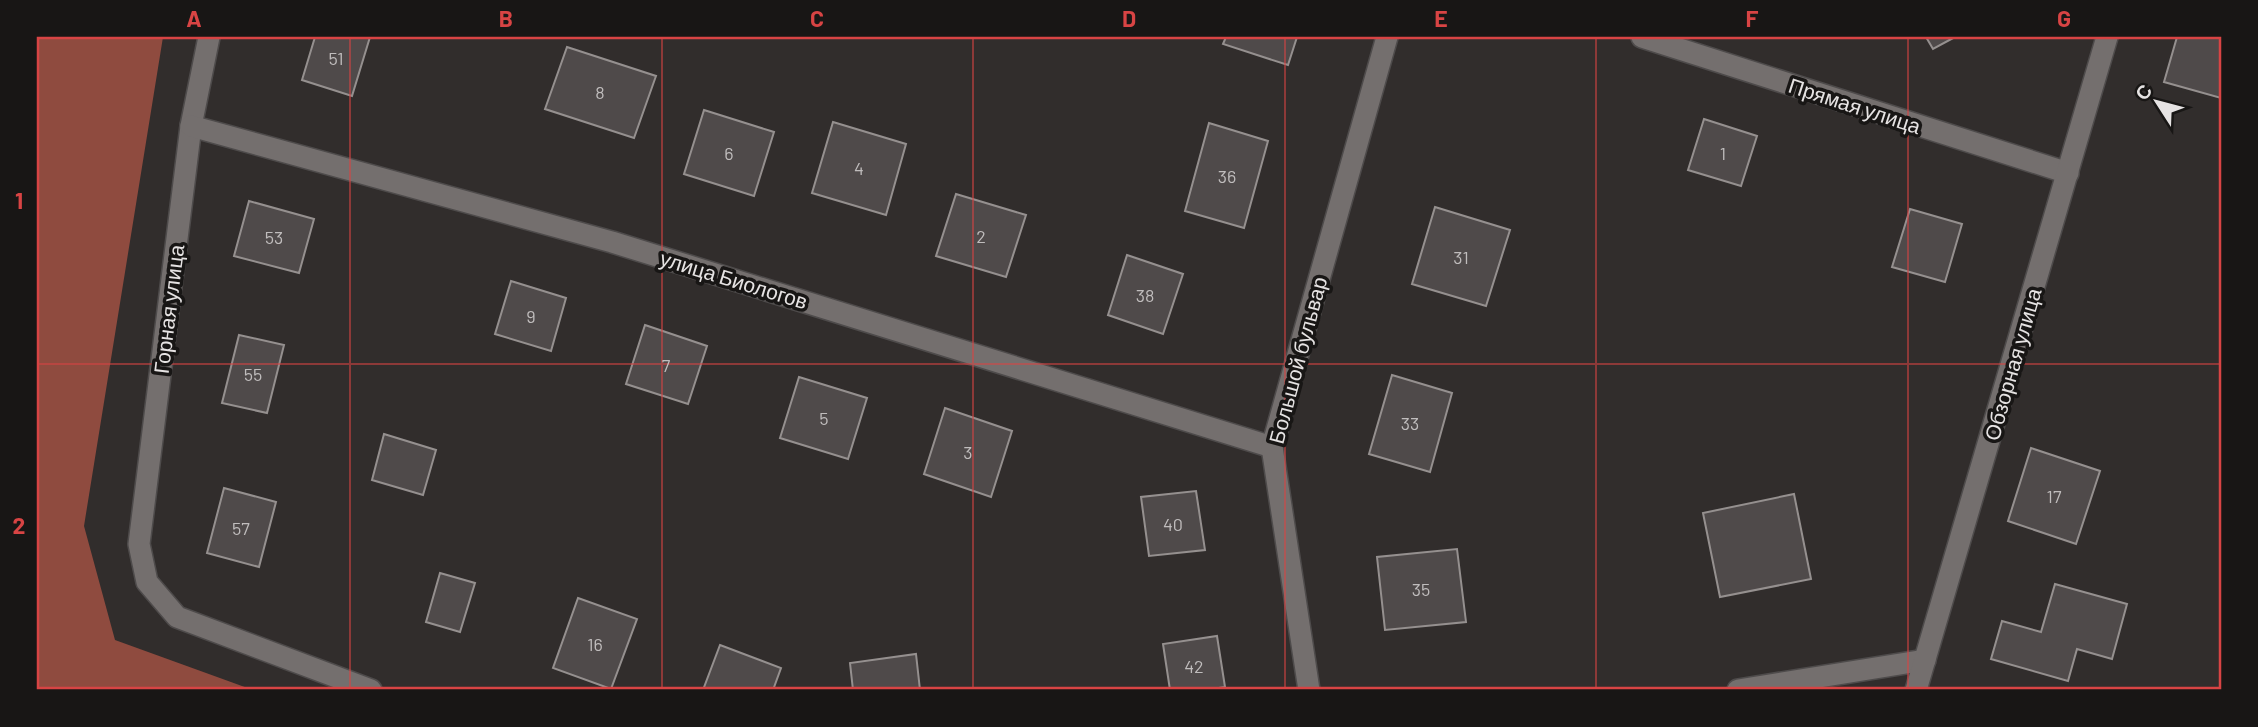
<svg xmlns="http://www.w3.org/2000/svg" width="2258" height="727" font-family="Barlow,sans-serif">
  <style>
    .forest { fill: #8f4b3f }
    .building { fill: #4f4a4a; stroke: #95908f; stroke-width: 2 }
    .lines { fill: none; stroke-linecap: round; stroke-linejoin: round }
    .street-casing { stroke: #4e4b4b; stroke-width: 24 }
    .street { stroke: #746f6e; stroke-width: 21 }
    .grid { fill: none; stroke: #d84444; stroke-width: 2; stroke-opacity: 0.55 }
    .labels { text-anchor: middle; dominant-baseline: central; stroke-width: 7; stroke-linejoin: round; paint-order: stroke }
    .number-label { font-size: 18px; fill: #c0bdbd }
    .street-label { font-size: 21px; fill: #e6e3e3; stroke: #181615 }
    .neatline { fill: none; stroke: #d84444; stroke-width: 2.5 }
    .grid-label { font-size: 23px; text-anchor: middle; font-weight: bold; fill: #d84444 }
  </style>
  <rect width="100%" height="100%" fill="#312d2c"/>
  <path class="forest" d="M37,37h126l-79,489 31,114 138,50h-216z"/>
  <g class="building">
    <path d="M315,37h55l-18,59 -50,-16z"/>
    <path d="M1226,37h71l-9,28 -65,-21z"/>
    <path d="M1926,37h29l-22,12z"/>
    <path d="M2177,37h44v61l-57,-16z"/>
    <path d="M567,47l89,29 -22,62 -89,-29z"/>
    <path d="M704,110l70,22 -20,64 -70,-22z"/>
    <path d="M1704,119l53,17 -16,50 -53,-16z"/>
    <path d="M833,122l73,22 -20,71 -74,-22z"/>
    <path d="M1209,123l59,18 -24,87 -59,-17z"/>
    <path d="M956,194l70,21 -20,62 -70,-21z"/>
    <path d="M249,201l65,18 -15,54 -65,-17z"/>
    <path d="M1435,207l75,23 -24,76 -74,-22z"/>
    <path d="M1910,209l52,15 -17,58 -53,-15z"/>
    <path d="M1127,255l56,19 -20,60 -55,-19z"/>
    <path d="M511,281l55,17 -15,53 -56,-17z"/>
    <path d="M645,325l62,21 -19,58 -62,-20z"/>
    <path d="M239,335l45,10 -17,68 -45,-10z"/>
    <path d="M1392,375l60,18 -22,79 -61,-18z"/>
    <path d="M799,377l68,21 -19,61 -68,-21z"/>
    <path d="M945,408l67,23 -21,66 -67,-23z"/>
    <path d="M384,434l52,16 -13,45 -51,-15z"/>
    <path d="M2031,448l69,23 -24,73 -68,-23z"/>
    <path d="M224,488l52,14 -17,65 -52,-14z"/>
    <path d="M1196,491l9,59 -56,6 -8,-59z"/>
    <path d="M1794,494l17,85 -91,18 -17,-84z"/>
    <path d="M1457,549l9,73 -81,8 -8,-73z"/>
    <path d="M440,573l35,10 -15,49 -34,-10z"/>
    <path d="M2055,584l72,20 -15,55 -35,-10 -9,32 -77,-22 11,-38 39,11z"/>
    <path d="M578,598l59,21 -26,70 -58,-21z"/>
    <path d="M1217,636l8,51 -19,3h-36l-7,-46z"/>
    <path d="M720,645l61,23 -8,22h-70z"/>
    <path d="M916,654l4,36h-67l-3,-27z"/>
  </g>
  <g class="lines">
    <defs>
      <g id="street">
        <path d="M209,37l-18,89 -52,418 8,38 30,35 194,73"/>
        <path d="M1642,37l426,136"/>
        <path d="M191,126l421,116 660,205"/>
        <path d="M1309,690l-37,-243 115,-410"/>
        <path d="M1738,690l187,-30"/>
        <path d="M1916,690l191,-653"/>
      </g>
    </defs>
    <use href="#street" class="street-casing"/>
    <use href="#street" class="street"/>
  </g>
  <path class="grid" d="M350,37v653M662,37v653M973,37v653M1285,37v653M1596,37v653M1908,37v653M37,364h2184"/>
  <g class="labels">
    <g class="number-label">
      <text x="336" y="58">51</text>
      <text x="600" y="92">8</text>
      <text x="729" y="153">6</text>
      <text x="1723" y="153">1</text>
      <text x="859" y="168">4</text>
      <text x="1227" y="176">36</text>
      <text x="981" y="236">2</text>
      <text x="274" y="237">53</text>
      <text x="1461" y="257">31</text>
      <text x="1145" y="295">38</text>
      <text x="531" y="316">9</text>
      <text x="666" y="365">7</text>
      <text x="253" y="374">55</text>
      <text x="824" y="418">5</text>
      <text x="1410" y="423">33</text>
      <text x="968" y="452">3</text>
      <text x="2054" y="496">17</text>
      <text x="1173" y="524">40</text>
      <text x="241" y="528">57</text>
      <text x="1421" y="589">35</text>
      <text x="595" y="644">16</text>
      <text x="1194" y="666">42</text>
    </g>
    <g class="street-label">
      <text transform="translate(1855 105) rotate(18)">Прямая улица</text>
      <text transform="translate(734 279) rotate(17)">улица Биологов</text>
      <text transform="translate(168 309) rotate(-83)">Горная улица</text>
      <text transform="translate(1297 360) rotate(-75)">Большой бульвар</text>
      <text transform="translate(2012 364) rotate(-74)">Обзорная улица</text>
    </g>
  </g>
  <rect width="2258" height="727" fill="none" stroke="#181615" stroke-width="77"/>
  <g transform="translate(2157 102) rotate(306)" stroke="#181615" stroke-width="5" paint-order="stroke">
  <path d="M0-5L12 26L0 18L-12 26Z" fill="#e6e3e3"/>
  <text y="-10" font-size="19" font-weight="bold" text-anchor="middle" fill="#e6e3e3">С</text>
  </g>
  <rect x="38" y="38" width="2182" height="650" class="neatline"/>
  <g class="grid-label">
    <text x="194" y="27">A</text>
    <text x="506" y="27">B</text>
    <text x="817" y="27">C</text>
    <text x="1129" y="27">D</text>
    <text x="1441" y="27">E</text>
    <text x="1752" y="27">F</text>
    <text x="2064" y="27">G</text>
    <text x="19" y="209">1</text>
    <text x="19" y="534">2</text>
  </g>
</svg>
